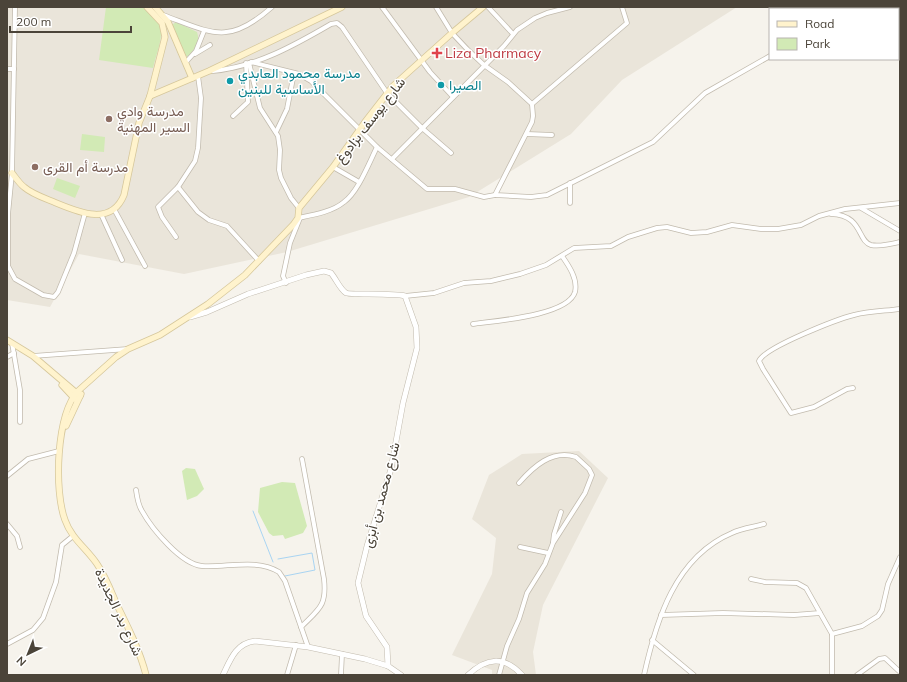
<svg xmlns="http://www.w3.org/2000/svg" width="907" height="682" font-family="Mulish,Vazirmatn,sans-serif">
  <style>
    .residential { fill: #eae5da }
    .green { fill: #d2eab5 }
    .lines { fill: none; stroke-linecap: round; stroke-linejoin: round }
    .stream { stroke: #a9d4f2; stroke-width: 1 }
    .minor-casing { stroke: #c2bbae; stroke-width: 5.5 }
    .tertiary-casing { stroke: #c2bbae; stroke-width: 6 }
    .secondary-casing { stroke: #d6c79b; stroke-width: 7 }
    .minor { stroke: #fff; stroke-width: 4 }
    .tertiary { stroke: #fff; stroke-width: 5 }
    .secondary { stroke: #fff3cd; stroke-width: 5.5 }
    .health-dot { fill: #e0444e; stroke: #fff; stroke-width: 1.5 }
    .culture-dot { fill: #0f9aa8; stroke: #fff; stroke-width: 1.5 }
    .education-dot { fill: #8d6e63; stroke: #fff; stroke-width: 1.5 }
    .labels { text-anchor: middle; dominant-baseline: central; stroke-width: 3; stroke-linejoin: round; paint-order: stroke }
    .health-label { font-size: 14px; fill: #be3a42; stroke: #fff; text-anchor: start }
    .culture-label { font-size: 14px; fill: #0d838f; stroke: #fff; text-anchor: start }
    .education-label { font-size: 14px; fill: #785e54; stroke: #fff; text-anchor: start }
    .street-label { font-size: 14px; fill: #4b4439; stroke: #fff }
  </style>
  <rect width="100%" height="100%" fill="#f6f3ec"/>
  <g class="residential">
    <path d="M7,7h730l-115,73 -51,54 -102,63 -182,55 -103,22 -105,-20 -29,53 -43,-7z"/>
    <path d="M579,451l29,27 -65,127 -10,47 3,23h-44v-5l-40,-15 40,-81 4,-36 -24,-19 17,-44 33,-21z"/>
  </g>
  <g class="green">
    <path d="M106,7h36c29,18 18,33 11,61l-54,-8z"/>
    <path d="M176,22l21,10c4,10 -3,18 -9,24h-3l-13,-31z"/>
    <path d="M82,134l23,3 -1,15 -24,-2z"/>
    <path d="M57,178l23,8 -5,12 -22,-9z"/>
    <path d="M186,468l9,1 9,20 -7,7 -10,4 -5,-29z"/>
    <path d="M282,482l13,1 12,43 -4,7 -18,6 -2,-4 -10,1 -4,-3 -11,-21 2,-24z"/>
  </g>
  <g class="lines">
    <g class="stream">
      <path d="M253,511l20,51"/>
      <path d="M278,559l34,-6 3,17 -30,6"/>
    </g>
    <defs>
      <g id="minor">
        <path d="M15,7l-3,166 -4,41v52l7,13 28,16 11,2 4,-5 16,-39 11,-40"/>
        <path d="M382,7l48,65 23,25"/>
        <path d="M436,7l16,26 15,16 17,16 24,17 24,22"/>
        <path d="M488,7l25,27"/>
        <path d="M163,15c49,18 65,31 109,-8"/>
        <path d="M898,48h2"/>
        <path d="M195,54l15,-9"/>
        <path d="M186,62l10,-11 8,-20"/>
        <path d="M251,62l48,12 12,7 66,66 50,42h28l29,8 11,-2 37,-73 1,-6 -1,-12"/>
        <path d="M249,63l11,45 18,28 2,14 -1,20 2,8 10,20 8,10"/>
        <path d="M7,69h7"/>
        <path d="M213,71c43,-4 82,-26 118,-47l6,-1 5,4 45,66 35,35 29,25"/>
        <path d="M532,104l95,-81 -5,-16"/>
        <path d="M233,116l15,-14 -2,-39"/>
        <path d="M276,132l11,-23 7,-36"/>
        <path d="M527,134l25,1"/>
        <path d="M392,159l112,-113 13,-16 18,-12 12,-5 23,-6"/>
        <path d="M333,167l26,15"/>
        <path d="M570,183v20"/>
        <path d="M178,187l20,25 11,8 18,6 32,35"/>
        <path d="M495,195l36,2 16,-2 106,-53 52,-49 65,-37"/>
        <path d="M861,208l39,23"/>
        <path d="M114,209l31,57"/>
        <path d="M101,214l21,46"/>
        <path d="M831,214c32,1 26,27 40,31 9,2 20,-1 29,-3"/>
        <path d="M298,218c15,-3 34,-6 46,-16 14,-10 25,-39 33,-55"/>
        <path d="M176,237l-14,-20 -4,-10 20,-20 17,-26 3,-13 3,-50 -3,-22"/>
        <path d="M286,283l-3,-7 7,-33 10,-25"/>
        <path d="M405,296l29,-3 30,-10 27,-2 29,-7 26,-9 28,-17 37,-2 17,-9 29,-9 10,-1 24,6 16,-1 25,-7 29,4h17l23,-4 18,-9 26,-7 55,-6"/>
        <path d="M473,324c20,-3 95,-8 102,-32 3,-13 -6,-26 -13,-36"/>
        <path d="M12,343l8,47v32"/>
        <path d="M33,356l95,-7"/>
        <path d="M7,357l7,-4"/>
        <path d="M853,388l-6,1 -33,18 -23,6 -28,-44 -4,-8c6,-14 79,-42 95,-46 15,-4 31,-4 46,-6"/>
        <path d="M7,476l21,-17 31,-8"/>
        <path d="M136,490c1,7 2,15 6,21 10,18 39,53 60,55 24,2 55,-8 77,6l6,9 23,66"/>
        <path d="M7,524l10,12 3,11"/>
        <path d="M553,542l1,-8 7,-22"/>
        <path d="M520,547l28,6"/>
        <path d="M751,579l14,3 32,1 9,5 26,46v41"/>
        <path d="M661,615l62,-2 71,2 26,-2"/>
        <path d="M301,627c18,-18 26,-21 23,-48l-22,-120"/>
        <path d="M832,634l30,-8 16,-10 4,-6 6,-26 12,-27"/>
        <path d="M652,640l42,35"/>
        <path d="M7,644l26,-14 10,-12 13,-36 6,-37 11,-9"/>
        <path d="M287,675l9,-30"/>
        <path d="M341,675l1,-21"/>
        <path d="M499,675l8,-29 12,-27 8,-26 18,-29 8,-21 32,-50 7,-18 -3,-6 -13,-12c-24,-8 -43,10 -57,26"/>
        <path d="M644,675c12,-54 31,-118 88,-142 10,-5 22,-6 32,-9"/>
        <path d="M857,675l22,-16 6,-1 15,14"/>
      </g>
      <g id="tertiary">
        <path d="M190,317l17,-5 41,-18 58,-19 18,-4 7,2c5,6 9,16 15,20 3,2 48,0 59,3l11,31 1,21 -14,55 -12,66 -24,77 -9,37 8,33 21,31 1,19"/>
        <path d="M223,675c7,-15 13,-32 32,-34l53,6 57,12 23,7 13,9"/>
        <path d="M468,675c18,-17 36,-20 54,0"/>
      </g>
      <g id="secondary">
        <path d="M155,7l13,15 24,56"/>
        <path d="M150,96l59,-25 133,-64"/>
        <path d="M12,173c4,5 7,10 12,14 8,7 20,11 30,15 24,10 57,25 70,-7l15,-72 11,-27 15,-59 -3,-14 -15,-16"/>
        <path d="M7,340l26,16 47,40"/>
        <path d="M62,385l13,14"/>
        <path d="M66,426l15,-32"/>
        <path d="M146,675c-6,-24 -18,-48 -29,-70 -6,-14 -11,-28 -20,-41 -10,-15 -26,-26 -32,-44 -11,-29 -9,-105 13,-129l38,-34 12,-8 32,-14 48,-31 37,-29 48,-50 5,-7 1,-10 34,-41 32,-45 28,-36 59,-53 31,-26"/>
      </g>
    </defs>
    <use href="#minor" class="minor-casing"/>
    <use href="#tertiary" class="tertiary-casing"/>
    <use href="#secondary" class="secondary-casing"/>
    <use href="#minor" class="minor"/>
    <use href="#tertiary" class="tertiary"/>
    <use href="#secondary" class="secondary"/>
  </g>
  <path class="health-dot" d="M435 47h4v4h4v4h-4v4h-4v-4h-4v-4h4z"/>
  <g class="culture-dot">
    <circle cx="230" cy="81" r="4"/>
    <circle cx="441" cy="85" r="4"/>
  </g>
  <g class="education-dot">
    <circle cx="109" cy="119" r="4"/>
    <circle cx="35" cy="167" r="4"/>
  </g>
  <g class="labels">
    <g class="health-label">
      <text x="445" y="53">Liza Pharmacy</text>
    </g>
    <g class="culture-label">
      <text x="238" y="73">مدرسة محمود العابدي<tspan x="238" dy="16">الأساسية للبنين</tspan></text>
      <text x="449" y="85">الصيرا</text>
    </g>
    <g class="education-label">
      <text x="117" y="111">مدرسة وادي<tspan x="117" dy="16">السير المهنية</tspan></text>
      <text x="43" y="167">مدرسة أم القرى</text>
    </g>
    <g class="street-label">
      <text transform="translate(370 120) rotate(-52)">شارع يوسف بزادوغ</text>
      <text transform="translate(381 495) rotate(-75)">شارع محمد بن أبزى</text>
      <text transform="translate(119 612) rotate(65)">شارع بدر الجديدة</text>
    </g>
  </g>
  <rect width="907" height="682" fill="none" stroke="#4b4439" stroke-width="16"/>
  <rect x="769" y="8" width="130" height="52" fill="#ffffff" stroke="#b7b4b0"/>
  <rect x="777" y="21" width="20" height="6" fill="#fff3cd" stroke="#b7b4b0"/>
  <text x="805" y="28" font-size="12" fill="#4b4439">Road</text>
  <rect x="777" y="38" width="20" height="12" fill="#d2eab5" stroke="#b7b4b0"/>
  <text x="805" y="48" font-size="12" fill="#4b4439">Park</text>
  <g transform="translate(28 654) rotate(223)" stroke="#ffffff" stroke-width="3" paint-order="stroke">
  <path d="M0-3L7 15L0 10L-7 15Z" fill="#4b4439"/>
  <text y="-6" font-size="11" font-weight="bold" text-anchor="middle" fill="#4b4439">N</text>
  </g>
  <path d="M10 26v6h121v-6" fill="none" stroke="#4b4439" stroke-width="2"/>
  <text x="16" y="26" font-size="12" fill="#4b4439" stroke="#ffffff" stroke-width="3" paint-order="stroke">200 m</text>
</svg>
